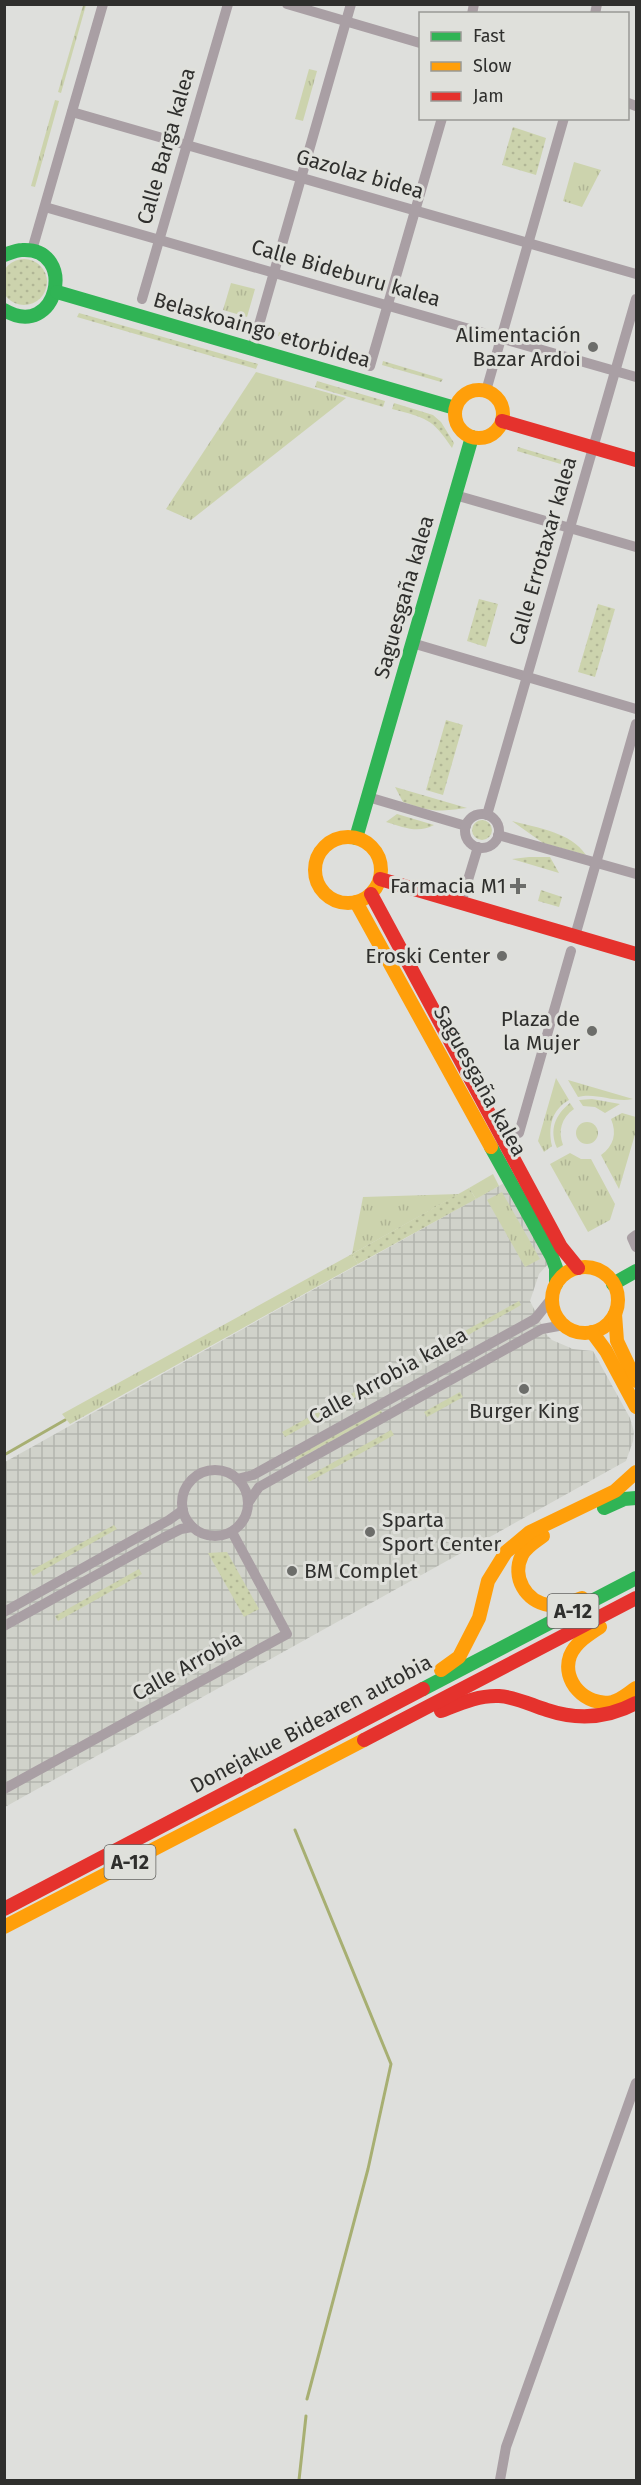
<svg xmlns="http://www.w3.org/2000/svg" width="641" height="2485" font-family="'Fira Sans',sans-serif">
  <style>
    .industrial { fill: url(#industrial-grid) }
    .grass { fill: url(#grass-tufts) }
    .park { fill: url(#park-dots) }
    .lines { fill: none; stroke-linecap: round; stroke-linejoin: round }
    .stream { stroke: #a7af72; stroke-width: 3 }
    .street { stroke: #a99fa4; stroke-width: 10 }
    .fast { stroke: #30b455; stroke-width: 14 }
    .slow { stroke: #ff9f0a; stroke-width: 14 }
    .jam { stroke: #e5322d; stroke-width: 14 }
    .poi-dot { fill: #6c6d6a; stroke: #dfe0db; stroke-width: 2 }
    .labels { text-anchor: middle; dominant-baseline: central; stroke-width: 6; stroke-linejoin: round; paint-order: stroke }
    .shield { fill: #dfe0db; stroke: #646461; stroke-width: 1.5 }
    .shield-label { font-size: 20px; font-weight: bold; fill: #2f2f2d }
    .street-label { font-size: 21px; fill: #2f2f2d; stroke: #dfe0db }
    .poi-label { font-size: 21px; fill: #2f2f2d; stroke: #dfe0db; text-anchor: end }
  </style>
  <defs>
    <pattern id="industrial-grid" width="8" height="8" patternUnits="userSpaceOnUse" patternTransform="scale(1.5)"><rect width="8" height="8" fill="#d0d2ca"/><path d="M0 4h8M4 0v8" fill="none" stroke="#b3b5ae"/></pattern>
    <pattern id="grass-tufts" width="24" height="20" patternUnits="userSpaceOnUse" patternTransform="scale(1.5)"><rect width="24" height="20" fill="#ccd3ad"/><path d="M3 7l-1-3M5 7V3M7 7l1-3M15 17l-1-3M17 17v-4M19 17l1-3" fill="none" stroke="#b0b595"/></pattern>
    <pattern id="park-dots" width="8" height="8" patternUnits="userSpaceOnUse" patternTransform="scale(1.5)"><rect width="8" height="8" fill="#ccd3ad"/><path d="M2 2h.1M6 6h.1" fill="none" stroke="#b0b595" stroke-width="1.8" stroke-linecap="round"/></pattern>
  </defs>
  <rect width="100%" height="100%" fill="#dedfdc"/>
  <path class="industrial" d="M506,1182l44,80 -11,12 -9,27 17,34 5,5 21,9 20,2 37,67 4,14 -1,9 -7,20 -621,346v-345z"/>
  <g class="grass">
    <path d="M83,5h3l-25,88 -3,-1z"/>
    <path d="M309,69l8,2 -14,50 -8,-2z"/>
    <path d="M55,100l4,1 -24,86 -4,-1z"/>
    <path d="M574,162l27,8 -19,37 -19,-6z"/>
    <path d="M231,283l24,6 -8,28 -24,-7z"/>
    <path d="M256,372l90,26 -155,122 -25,-11z"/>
    <path d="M556,1078l13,22c-18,10 -21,28 -17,46l-8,6 -6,-11z"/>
    <path d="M568,1080l65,19c-19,4 -37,-7 -55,-2z"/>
    <path d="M592,1099l28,5 -15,9 -10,-6 -12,-1 -4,-6z"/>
    <path d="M570,1103l4,6c-13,9 -16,22 -11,36l-6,3c-8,-18 -2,-33 13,-45z"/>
    <path d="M622,1113l14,4v14l-17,58 -18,-34c13,-9 16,-22 10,-36z"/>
    <circle cx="587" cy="1133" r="11"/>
    <path d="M570,1153l11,6h10l24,45 -5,16 -22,12 -38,-68z"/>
    <path d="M493,1174l6,12 -23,13 -7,-11z"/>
    <path d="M502,1192l38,67 -15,8 -38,-67z"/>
    <path d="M459,1194l-107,60 6,10 -288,160 -8,-10 290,-160 11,-57z"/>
  </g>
  <g class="park">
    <path d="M513,127l33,11 -10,37 -34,-10z"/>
    <circle cx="24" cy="282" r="23"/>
    <path d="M156,296l80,24 -1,4 -81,-24z"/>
    <path d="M79,313l179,51 -2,5 -179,-52z"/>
    <path d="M279,332l81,23 -1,4 -81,-23z"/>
    <path d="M383,361l60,18 -2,3 -59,-17z"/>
    <path d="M317,381l68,20 -2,6 -68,-20z"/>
    <path d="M394,403l39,12 8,7 13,21 -2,5c-20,-30 -26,-30 -60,-39z"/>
    <path d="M518,447l57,17 -1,4 -57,-17z"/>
    <path d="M479,599l19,5 -12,43 -19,-6z"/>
    <path d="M598,604l17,5 -20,68 -17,-5z"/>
    <path d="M446,720l17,5 -20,70 -17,-5z"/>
    <path d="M395,787l72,21c-31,4 -35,4 -64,-6z"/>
    <path d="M397,814l37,11c-16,9 -31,2 -48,-3z"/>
    <circle cx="482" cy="830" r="10"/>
    <path d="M512,821c25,7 59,11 74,34l-43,-12z"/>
    <path d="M529,857h21l9,16 -47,-14z"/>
    <path d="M541,890l21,7 -3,10 -21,-6z"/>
    <path d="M469,1188l7,11 -118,65 -6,-10z"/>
    <path d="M519,1301l2,4 -74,42 -2,-5z"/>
    <path d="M367,1385l3,4 -85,48 -3,-5z"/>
    <path d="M460,1392l3,5 -36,20 -3,-5z"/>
    <path d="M381,1410l1,3 -85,47 -2,-3z"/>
    <path d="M391,1430l3,5 -85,47 -2,-5z"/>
    <path d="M114,1525l3,4 -84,47 -3,-5z"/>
    <path d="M227,1552l32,57 -15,8 -36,-64z"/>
    <path d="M139,1569l3,5 -84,47 -3,-5z"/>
  </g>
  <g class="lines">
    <g class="stream">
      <path d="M4,1455l61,-35"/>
      <path d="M295,1830l96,234 -23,105 -61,230"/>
      <path d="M299,2480l7,-64"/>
    </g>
    <g class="street">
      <path d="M287,4l133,39"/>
      <path d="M472,14l2,-10"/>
      <path d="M595,14l2,-10"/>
      <path d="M628,103l8,3"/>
      <path d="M72,112l564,162"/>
      <path d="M45,207l591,170"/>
      <path d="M32,250l71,-246"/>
      <path d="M142,299l86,-295"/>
      <path d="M252,349l99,-345"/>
      <path d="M370,366l72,-248"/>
      <path d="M486,391l78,-273"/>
      <path d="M455,495l181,52"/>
      <path d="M412,643l224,66"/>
      <path d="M368,797l98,29"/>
      <circle cx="482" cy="831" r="17"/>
      <path d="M487,815l149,-516"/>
      <path d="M498,835l138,39"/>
      <path d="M461,903l17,-56"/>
      <path d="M575,936l61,-212"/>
      <path d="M519,1133l52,-182"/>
      <path d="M636,1235l-4,3 4,9"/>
      <circle cx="215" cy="1503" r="33"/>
      <path d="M237,1479l16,-4 282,-156 17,-21"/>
      <path d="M248,1503l11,-16 283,-158 22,-4"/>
      <path d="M4,1612l165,-92 14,-10"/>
      <path d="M4,1626l159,-88 18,-9 11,-2"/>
      <path d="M4,1789l283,-155 -55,-102"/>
      <path d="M500,2480l6,-33 130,-364"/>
    </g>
    <g class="fast">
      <path d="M4,255c6,-2 12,-5 18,-5 56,-3 36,92 -18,60"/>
      <path d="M57,292l398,116"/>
      <path d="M356,838l116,-401"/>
      <path d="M491,1147l61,110 4,11v16"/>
      <path d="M613,1284l23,-13"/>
      <path d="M604,1508l20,-9 12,-1"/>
      <path d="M423,1689l213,-111"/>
    </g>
    <g class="slow">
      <circle cx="479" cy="414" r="24"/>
      <circle cx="348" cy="870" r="33"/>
      <path d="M356,902l135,245"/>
      <circle cx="585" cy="1300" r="33"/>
      <path d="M615,1314l2,27 19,40"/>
      <path d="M592,1332l14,19 30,56"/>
      <path d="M543,1536c-8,6 -16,10 -21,19 -11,22 4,47 27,50 11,1 23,-3 33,-7"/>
      <path d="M600,1627c-11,7 -25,16 -30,29 -9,25 16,51 42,46 9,-2 16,-9 24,-14"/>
      <path d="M441,1670l18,-13 20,-39 9,-37 18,-29 24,-20 85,-41 21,-19"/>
      <path d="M4,1927l360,-187"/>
    </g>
    <g class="jam">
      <path d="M502,421l134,39"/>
      <path d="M380,879l256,75"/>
      <path d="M371,894l190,353 17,21"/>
      <path d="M441,1711c18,-7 37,-16 58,-15 17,1 32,9 48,14 30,10 61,8 89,-7"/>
      <path d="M364,1740l272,-142"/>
      <path d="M4,1909l419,-220"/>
    </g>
  </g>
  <g class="poi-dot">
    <circle cx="593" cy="347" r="6"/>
    <path d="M515 877h6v6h6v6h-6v6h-6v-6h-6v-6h6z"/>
    <circle cx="502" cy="956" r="6"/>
    <circle cx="592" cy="1031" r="6"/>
    <circle cx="524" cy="1389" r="6"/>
    <circle cx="370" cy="1532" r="6"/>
    <circle cx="292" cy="1571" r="6"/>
  </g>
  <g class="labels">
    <g class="shield">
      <rect x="547.5" y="1594" width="51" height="34" rx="4.5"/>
      <rect x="104.5" y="1845" width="51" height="34" rx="4.5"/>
    </g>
    <g class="shield-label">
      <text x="573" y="1611">A-12</text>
      <text x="130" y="1862">A-12</text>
    </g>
    <g class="street-label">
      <text transform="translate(166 146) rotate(-74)">Calle Barga kalea</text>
      <text transform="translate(360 174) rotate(16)">Gazolaz bidea</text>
      <text transform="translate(346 273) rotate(16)">Calle Bideburu kalea</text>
      <text transform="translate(262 330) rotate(16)">Belaskoaingo etorbidea</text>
      <text transform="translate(543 551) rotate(-74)">Calle Errotaxar kalea</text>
      <text transform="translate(404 597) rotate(-74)">Saguesgaña kalea</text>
      <text transform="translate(480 1081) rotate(61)">Saguesgaña kalea</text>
      <text transform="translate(388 1376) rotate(-29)">Calle Arrobia kalea</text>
      <text transform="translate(187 1666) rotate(-29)">Calle Arrobia</text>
      <text transform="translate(311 1724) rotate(-28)">Donejakue Bidearen autobia</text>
    </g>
    <g class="poi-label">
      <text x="581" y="335">Alimentación<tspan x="581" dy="24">Bazar Ardoi</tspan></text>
      <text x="506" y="886">Farmacia M1</text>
      <text x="490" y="956">Eroski Center</text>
      <text x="580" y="1019">Plaza de<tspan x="580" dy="24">la Mujer</tspan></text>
      <text x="524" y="1411" text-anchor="middle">Burger King</text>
      <text x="382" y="1520" text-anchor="start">Sparta<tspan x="382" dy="24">Sport Center</tspan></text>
      <text x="304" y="1571" text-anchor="start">BM Complet</text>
    </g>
  </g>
  <rect width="641" height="2485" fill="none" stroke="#2f2f2d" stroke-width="12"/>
  <rect x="419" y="12" width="210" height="108" fill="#dfe0db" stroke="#999995" stroke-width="1.5"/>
  <rect x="431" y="32" width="30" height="9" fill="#30b455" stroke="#999995" stroke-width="1.5"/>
  <text x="473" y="42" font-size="18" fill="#2f2f2d">Fast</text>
  <rect x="431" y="62" width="30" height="9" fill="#ff9f0a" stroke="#999995" stroke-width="1.5"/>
  <text x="473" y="72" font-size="18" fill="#2f2f2d">Slow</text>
  <rect x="431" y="92" width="30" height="9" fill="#e5322d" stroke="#999995" stroke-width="1.5"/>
  <text x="473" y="102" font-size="18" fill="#2f2f2d">Jam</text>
</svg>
